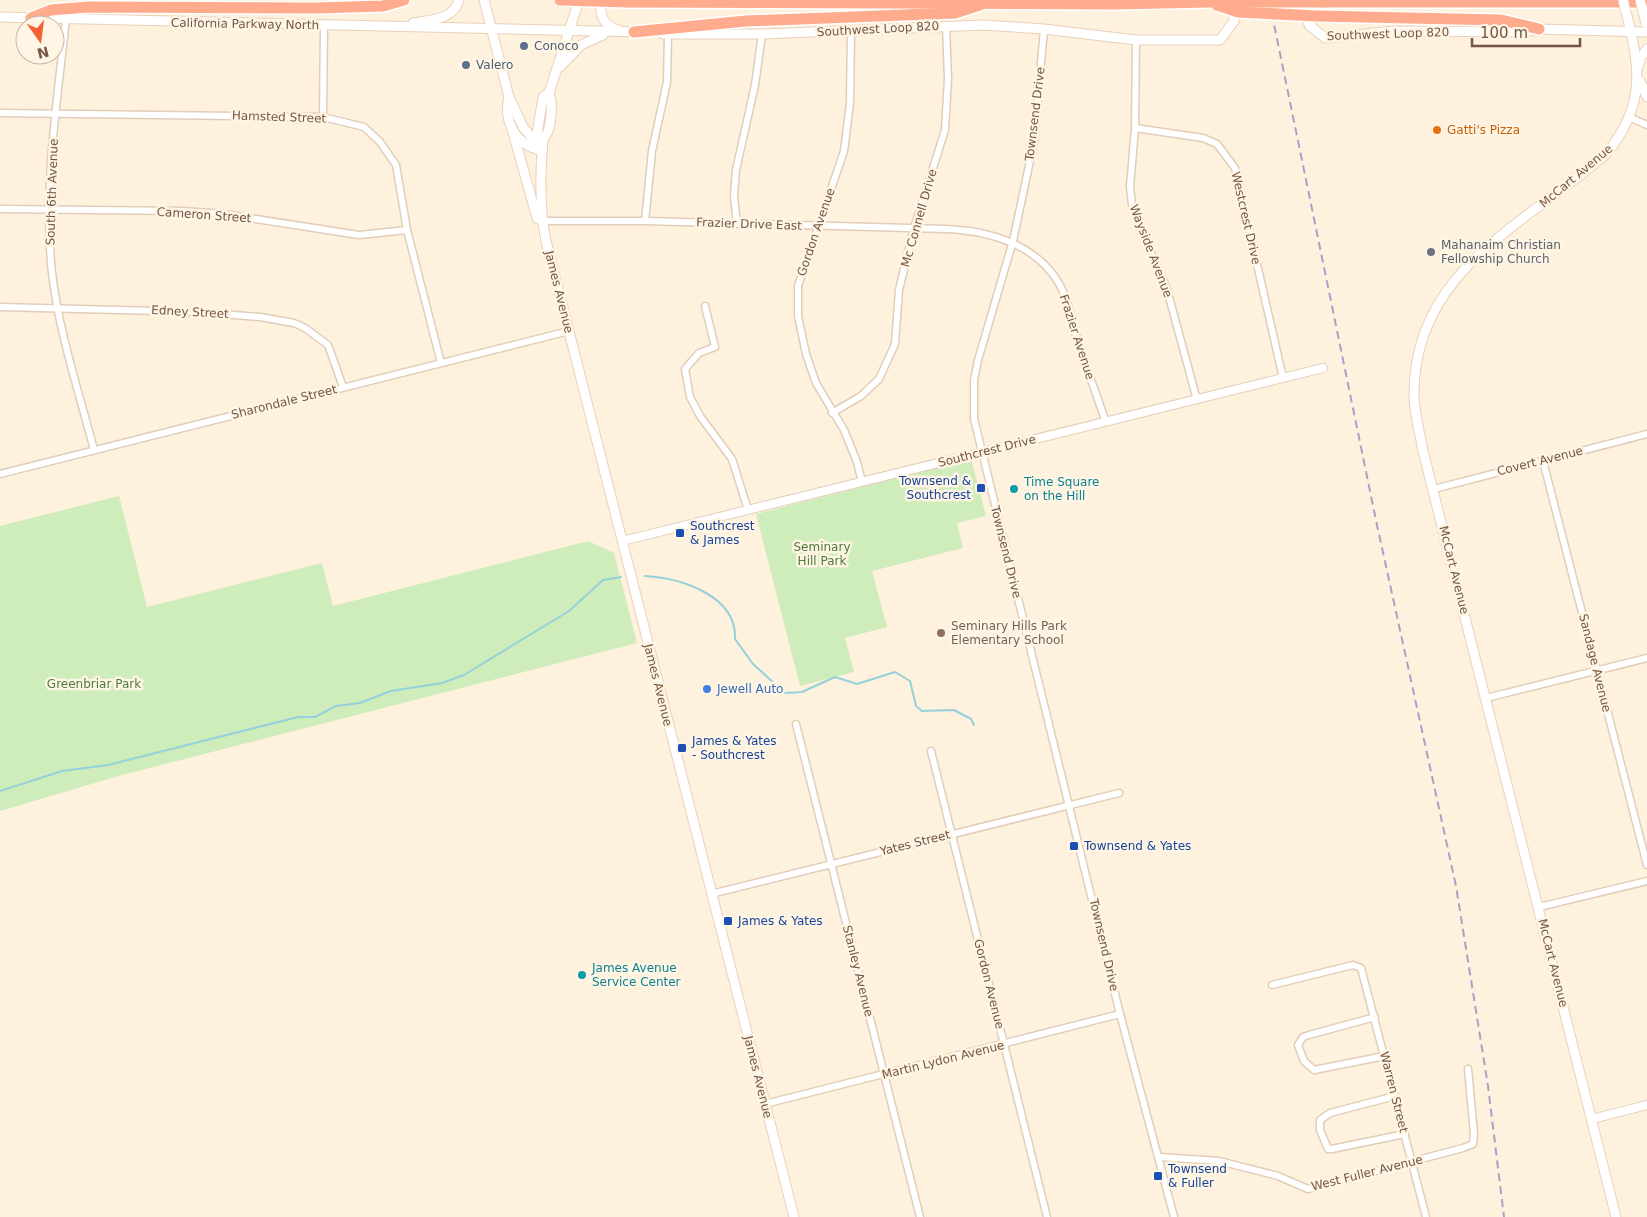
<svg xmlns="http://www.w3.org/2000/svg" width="1647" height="1217" font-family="'DejaVu Sans',sans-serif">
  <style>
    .green { fill: #cfecbb }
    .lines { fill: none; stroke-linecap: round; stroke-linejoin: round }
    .stream { stroke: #96d1db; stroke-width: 2 }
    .minor-casing { stroke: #e2cdb9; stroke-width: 9 }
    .tertiary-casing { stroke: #e2cdb9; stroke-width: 10 }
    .secondary-casing { stroke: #ead0b8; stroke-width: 11 }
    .motorway-casing { stroke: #fff; stroke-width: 14 }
    .minor { stroke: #fff; stroke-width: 6 }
    .tertiary { stroke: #fff; stroke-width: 8 }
    .secondary { stroke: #fff; stroke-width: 9 }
    .motorway { stroke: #ffab8e; stroke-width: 11 }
    .rail { stroke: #b39cc7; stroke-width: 2; stroke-dasharray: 8 5; stroke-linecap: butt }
    .secondary-bridge-casing { stroke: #ead0b8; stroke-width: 11; stroke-linecap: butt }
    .motorway-bridge-casing { stroke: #fff; stroke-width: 14; stroke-linecap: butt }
    .secondary-bridge { stroke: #fff; stroke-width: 9 }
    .motorway-bridge { stroke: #ffab8e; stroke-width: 11 }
    .service-dot { fill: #5c6f8a; stroke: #fff5e5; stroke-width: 2 }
    .food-dot { fill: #e8710a; stroke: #fff5e5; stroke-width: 2 }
    .worship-dot { fill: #6b7280; stroke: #fff5e5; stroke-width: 2 }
    .transit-dot { fill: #1a4fb4; stroke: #fff5e5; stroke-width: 2 }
    .culture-dot { fill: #0f9aa8; stroke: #fff5e5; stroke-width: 2 }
    .education-dot { fill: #8d6e63; stroke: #fff5e5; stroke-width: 2 }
    .shop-dot { fill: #3f7fe0; stroke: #fff5e5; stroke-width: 2 }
    .labels { text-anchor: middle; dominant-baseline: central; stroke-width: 5; stroke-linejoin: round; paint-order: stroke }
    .street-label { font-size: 12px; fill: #755644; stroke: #fff5e5 }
    .service-label { font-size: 12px; fill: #4e5e75; stroke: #fff5e5; text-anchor: start }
    .food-label { font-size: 12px; fill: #c56008; stroke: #fff5e5; text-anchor: start }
    .worship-label { font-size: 12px; fill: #5b616d; stroke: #fff5e5; text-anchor: start }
    .transit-label { font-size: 12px; fill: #164399; stroke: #fff5e5; text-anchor: start }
    .culture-label { font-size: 12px; fill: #0d838f; stroke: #fff5e5; text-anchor: start }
    .park-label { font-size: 12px; fill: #4e7d3b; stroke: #fff5e5 }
    .education-label { font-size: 12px; fill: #785e54; stroke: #fff5e5; text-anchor: start }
    .shop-label { font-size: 12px; fill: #366cbe; stroke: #fff5e5; text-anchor: start }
  </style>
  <rect width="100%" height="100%" fill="#fef1dd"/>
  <g class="green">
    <path d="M971,459l15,57 -29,7 6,25 -91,23 15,56 -42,11 9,34 -54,14 -44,-172z"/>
    <path d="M119,496l28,111 175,-44 11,43 255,-65 26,12 23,90 -515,132 -122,36v-285z"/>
  </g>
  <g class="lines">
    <g class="stream">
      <path d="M645,576c35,2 92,19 90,63l18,25 32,29 17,-1 33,-15 22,7 38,-12 15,9 6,25 6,5 32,-1 17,9 3,6"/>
      <path d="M0,791l62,-20 46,-6 190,-48h17l21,-11 24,-3 31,-12 51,-8 22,-8 105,-64 34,-31 18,-3"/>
    </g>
    <defs>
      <g id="minor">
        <path d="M66,19c-9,84 -23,170 -14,254 7,60 27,119 42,177"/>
        <path d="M1044,29l-10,113 -21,99 -35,119 -4,20v39l146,595 54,203"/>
        <path d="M851,31l-1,72 -6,48 -46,135v30l8,38 10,29 28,47 13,32 5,20"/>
        <path d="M1136,40l-1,88 -5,59 2,18 8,23 26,58 31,114"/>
        <path d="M0,113l323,4 41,10 16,15 16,23 11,65 34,133"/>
        <path d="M323,117l1,-92"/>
        <path d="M1631,118l16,7"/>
        <path d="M1135,128l68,10 14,6 18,24 48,210"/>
        <path d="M0,209l183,2 41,3 135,21 48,-5"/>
        <path d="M543,221h102l301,8c49,2 102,19 120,70 4,11 5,22 9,33 10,30 20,60 31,90"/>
        <path d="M645,221l7,-70 15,-69 1,-48"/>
        <path d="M737,224l-3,-28 2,-26 19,-85 7,-51"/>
        <path d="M705,306l10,41 -16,6 -14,16 5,28 10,19 32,43 16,51"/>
        <path d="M0,307l197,5 63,5 34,6 11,5 23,17 15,42"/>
        <path d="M832,413l29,-17 18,-17 16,-35 4,-54 15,-62 31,-98 3,-51 -2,-53"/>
        <path d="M1543,461l104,404"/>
        <path d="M0,474l569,-143"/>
        <path d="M1434,489l213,-55"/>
        <path d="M1486,698l161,-40"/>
        <path d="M796,724l124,493"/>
        <path d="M931,751l116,466"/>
        <path d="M711,894l408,-101"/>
        <path d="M1539,907l108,-26"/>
        <path d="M1272,985l81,-20 8,3 65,249"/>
        <path d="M1375,1017l-66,18 -6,2 -5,8 6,16 10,9 71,-14"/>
        <path d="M1395,1096l-65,17 -10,7v10l8,19h4l73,-15"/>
        <path d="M765,1104l355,-90"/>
        <path d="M1159,1157l60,4 59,15 30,13 155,-41 10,-4 1,-10 -6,-65"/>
      </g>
      <g id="tertiary">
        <path d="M622,541l701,-173"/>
        <path d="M1592,1119l55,-14"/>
      </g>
      <g id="secondary">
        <path d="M484,0l25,97 14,30 19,23"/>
        <path d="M602,0c-4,15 2,26 17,30"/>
        <path d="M1303,0l6,25 16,13 69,-7 130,1 15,-3 108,3"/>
        <path d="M0,17l640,15"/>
        <path d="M413,23c17,-3 41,-3 46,-23"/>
        <path d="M663,34h99l222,-9 60,4 92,11h84l14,-19v-16"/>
        <path d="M560,67l21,-22 22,-10"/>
        <path d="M1638,67l3,-10 6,-8"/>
        <path d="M1640,81l7,16"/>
        <path d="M549,93c4,11 3,38 -6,46 -3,34 -4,68 3,102l248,976"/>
        <path d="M509,97c-6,25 7,49 33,53"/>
        <path d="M512,129l25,89 6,3"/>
        <path d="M543,139l-6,-5 6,-37 6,-4 30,-93"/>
        <path d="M1616,1217l-193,-766c-3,-18 -9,-38 -9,-57 0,-124 111,-169 192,-240 41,-49 34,-88 19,-146"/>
      </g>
      <g id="motorway">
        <path d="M628,2l487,2 93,-2"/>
        <path d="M1325,2h322"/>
        <path d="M1317,16l184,4 38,9"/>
        <path d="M31,18l20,-8 37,-3 228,1 67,-2 21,-6"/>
        <path d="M634,32l112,-11 209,-8 25,-8"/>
      </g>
    </defs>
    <use href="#minor" class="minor-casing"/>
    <use href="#tertiary" class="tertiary-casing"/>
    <use href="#secondary" class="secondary-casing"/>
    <use href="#motorway" class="motorway-casing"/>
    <use href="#minor" class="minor"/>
    <use href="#tertiary" class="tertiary"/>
    <use href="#secondary" class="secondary"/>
    <use href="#motorway" class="motorway"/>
    <path class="rail" d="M1269,0l108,525 79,361 32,200 16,131"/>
    <defs>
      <g id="secondary-bridge">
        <path d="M1623,0l2,8"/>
        <path d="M1640,0l6,23"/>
      </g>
      <g id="motorway-bridge">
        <path d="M560,0l68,2"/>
        <path d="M1208,2h117"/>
        <path d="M1217,5l21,7 79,4"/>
      </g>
    </defs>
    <use href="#secondary-bridge" class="secondary-bridge-casing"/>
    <use href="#motorway-bridge" class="motorway-bridge-casing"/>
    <use href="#secondary-bridge" class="secondary-bridge"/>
    <use href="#motorway-bridge" class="motorway-bridge"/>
  </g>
  <g class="service-dot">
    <circle cx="524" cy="46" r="5"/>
    <circle cx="466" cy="65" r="5"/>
  </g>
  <circle class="food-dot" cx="1437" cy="130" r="5"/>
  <circle class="worship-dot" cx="1431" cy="252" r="5"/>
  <g class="transit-dot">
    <rect x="976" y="483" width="10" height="10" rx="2.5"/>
    <rect x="675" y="528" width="10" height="10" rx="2.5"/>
    <rect x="677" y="743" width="10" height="10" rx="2.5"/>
    <rect x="1069" y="841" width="10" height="10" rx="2.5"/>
    <rect x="723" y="916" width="10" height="10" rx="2.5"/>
    <rect x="1153" y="1171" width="10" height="10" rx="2.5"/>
  </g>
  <g class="culture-dot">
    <circle cx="1014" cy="489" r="5"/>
    <circle cx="582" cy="975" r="5"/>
  </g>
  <circle class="education-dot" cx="941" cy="633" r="5"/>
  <circle class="shop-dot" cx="707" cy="689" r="5"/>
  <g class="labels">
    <g class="street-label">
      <text transform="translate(245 24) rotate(1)">California Parkway North</text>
      <text transform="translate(878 29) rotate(-3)">Southwest Loop 820</text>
      <text transform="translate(1388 34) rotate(-2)">Southwest Loop 820</text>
      <text transform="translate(1035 114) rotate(-83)">Townsend Drive</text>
      <text transform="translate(279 117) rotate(2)">Hamsted Street</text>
      <text transform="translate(1576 176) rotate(-40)">McCart Avenue</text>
      <text transform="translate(52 192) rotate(-88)">South 6th Avenue</text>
      <text transform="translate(204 215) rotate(4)">Cameron Street</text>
      <text transform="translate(919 218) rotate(-74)">Mc Connell Drive</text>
      <text transform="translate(1246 218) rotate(77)">Westcrest Drive</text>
      <text transform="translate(749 224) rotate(2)">Frazier Drive East</text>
      <text transform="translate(816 232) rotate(-71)">Gordon Avenue</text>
      <text transform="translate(1151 251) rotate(69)">Wayside Avenue</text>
      <text transform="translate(559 292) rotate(76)">James Avenue</text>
      <text transform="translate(190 312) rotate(3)">Edney Street</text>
      <text transform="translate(1077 337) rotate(72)">Frazier Avenue</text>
      <text transform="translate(284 402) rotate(-14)">Sharondale Street</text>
      <text transform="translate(987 451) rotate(-14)">Southcrest Drive</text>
      <text transform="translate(1540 461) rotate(-14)">Covert Avenue</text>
      <text transform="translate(1006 552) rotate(76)">Townsend Drive</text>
      <text transform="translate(1454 570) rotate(76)">McCart Avenue</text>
      <text transform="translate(1595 663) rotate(76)">Sandage Avenue</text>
      <text transform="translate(658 685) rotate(76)">James Avenue</text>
      <text transform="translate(915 843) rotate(-14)">Yates Street</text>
      <text transform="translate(1104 945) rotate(77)">Townsend Drive</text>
      <text transform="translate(1553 963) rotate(76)">McCart Avenue</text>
      <text transform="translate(858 971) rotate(76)">Stanley Avenue</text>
      <text transform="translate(989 984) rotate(76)">Gordon Avenue</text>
      <text transform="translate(943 1060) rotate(-14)">Martin Lydon Avenue</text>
      <text transform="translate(758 1077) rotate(76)">James Avenue</text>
      <text transform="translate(1394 1092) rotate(76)">Warren Street</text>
      <text transform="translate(1367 1173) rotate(-14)">West Fuller Avenue</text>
    </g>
    <g class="service-label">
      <text x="534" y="46">Conoco</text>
      <text x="476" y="65">Valero</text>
    </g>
    <g class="food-label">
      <text x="1447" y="130">Gatti's Pizza</text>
    </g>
    <g class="worship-label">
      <text x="1441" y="245">Mahanaim Christian<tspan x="1441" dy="14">Fellowship Church</tspan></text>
    </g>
    <g class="transit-label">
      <text x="971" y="481" text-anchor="end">Townsend &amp;<tspan x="971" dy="14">Southcrest</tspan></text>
      <text x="690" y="526">Southcrest<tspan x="690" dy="14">&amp; James</tspan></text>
      <text x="692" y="741">James &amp; Yates<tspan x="692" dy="14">- Southcrest</tspan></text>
      <text x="1084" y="846">Townsend &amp; Yates</text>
      <text x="738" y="921">James &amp; Yates</text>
      <text x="1168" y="1169">Townsend<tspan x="1168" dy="14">&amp; Fuller</tspan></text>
    </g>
    <g class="culture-label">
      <text x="1024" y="482">Time Square<tspan x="1024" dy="14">on the Hill</tspan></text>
      <text x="592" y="968">James Avenue<tspan x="592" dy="14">Service Center</tspan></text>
    </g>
    <g class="park-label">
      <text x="822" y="547">Seminary<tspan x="822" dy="14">Hill Park</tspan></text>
      <text x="94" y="684">Greenbriar Park</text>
    </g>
    <g class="education-label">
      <text x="951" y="626">Seminary Hills Park<tspan x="951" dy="14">Elementary School</tspan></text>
    </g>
    <g class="shop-label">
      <text x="717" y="689">Jewell Auto</text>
    </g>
  </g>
  <g transform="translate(40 40) rotate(166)"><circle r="24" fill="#fff5e5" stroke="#c8b5a5"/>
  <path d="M0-4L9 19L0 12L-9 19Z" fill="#f46137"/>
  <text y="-8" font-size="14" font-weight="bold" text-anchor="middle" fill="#755644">N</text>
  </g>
  <path d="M1472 38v8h108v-8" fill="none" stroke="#755644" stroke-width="2.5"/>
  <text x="1480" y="38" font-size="15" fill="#755644" stroke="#fff5e5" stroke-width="4" paint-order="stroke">100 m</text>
</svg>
